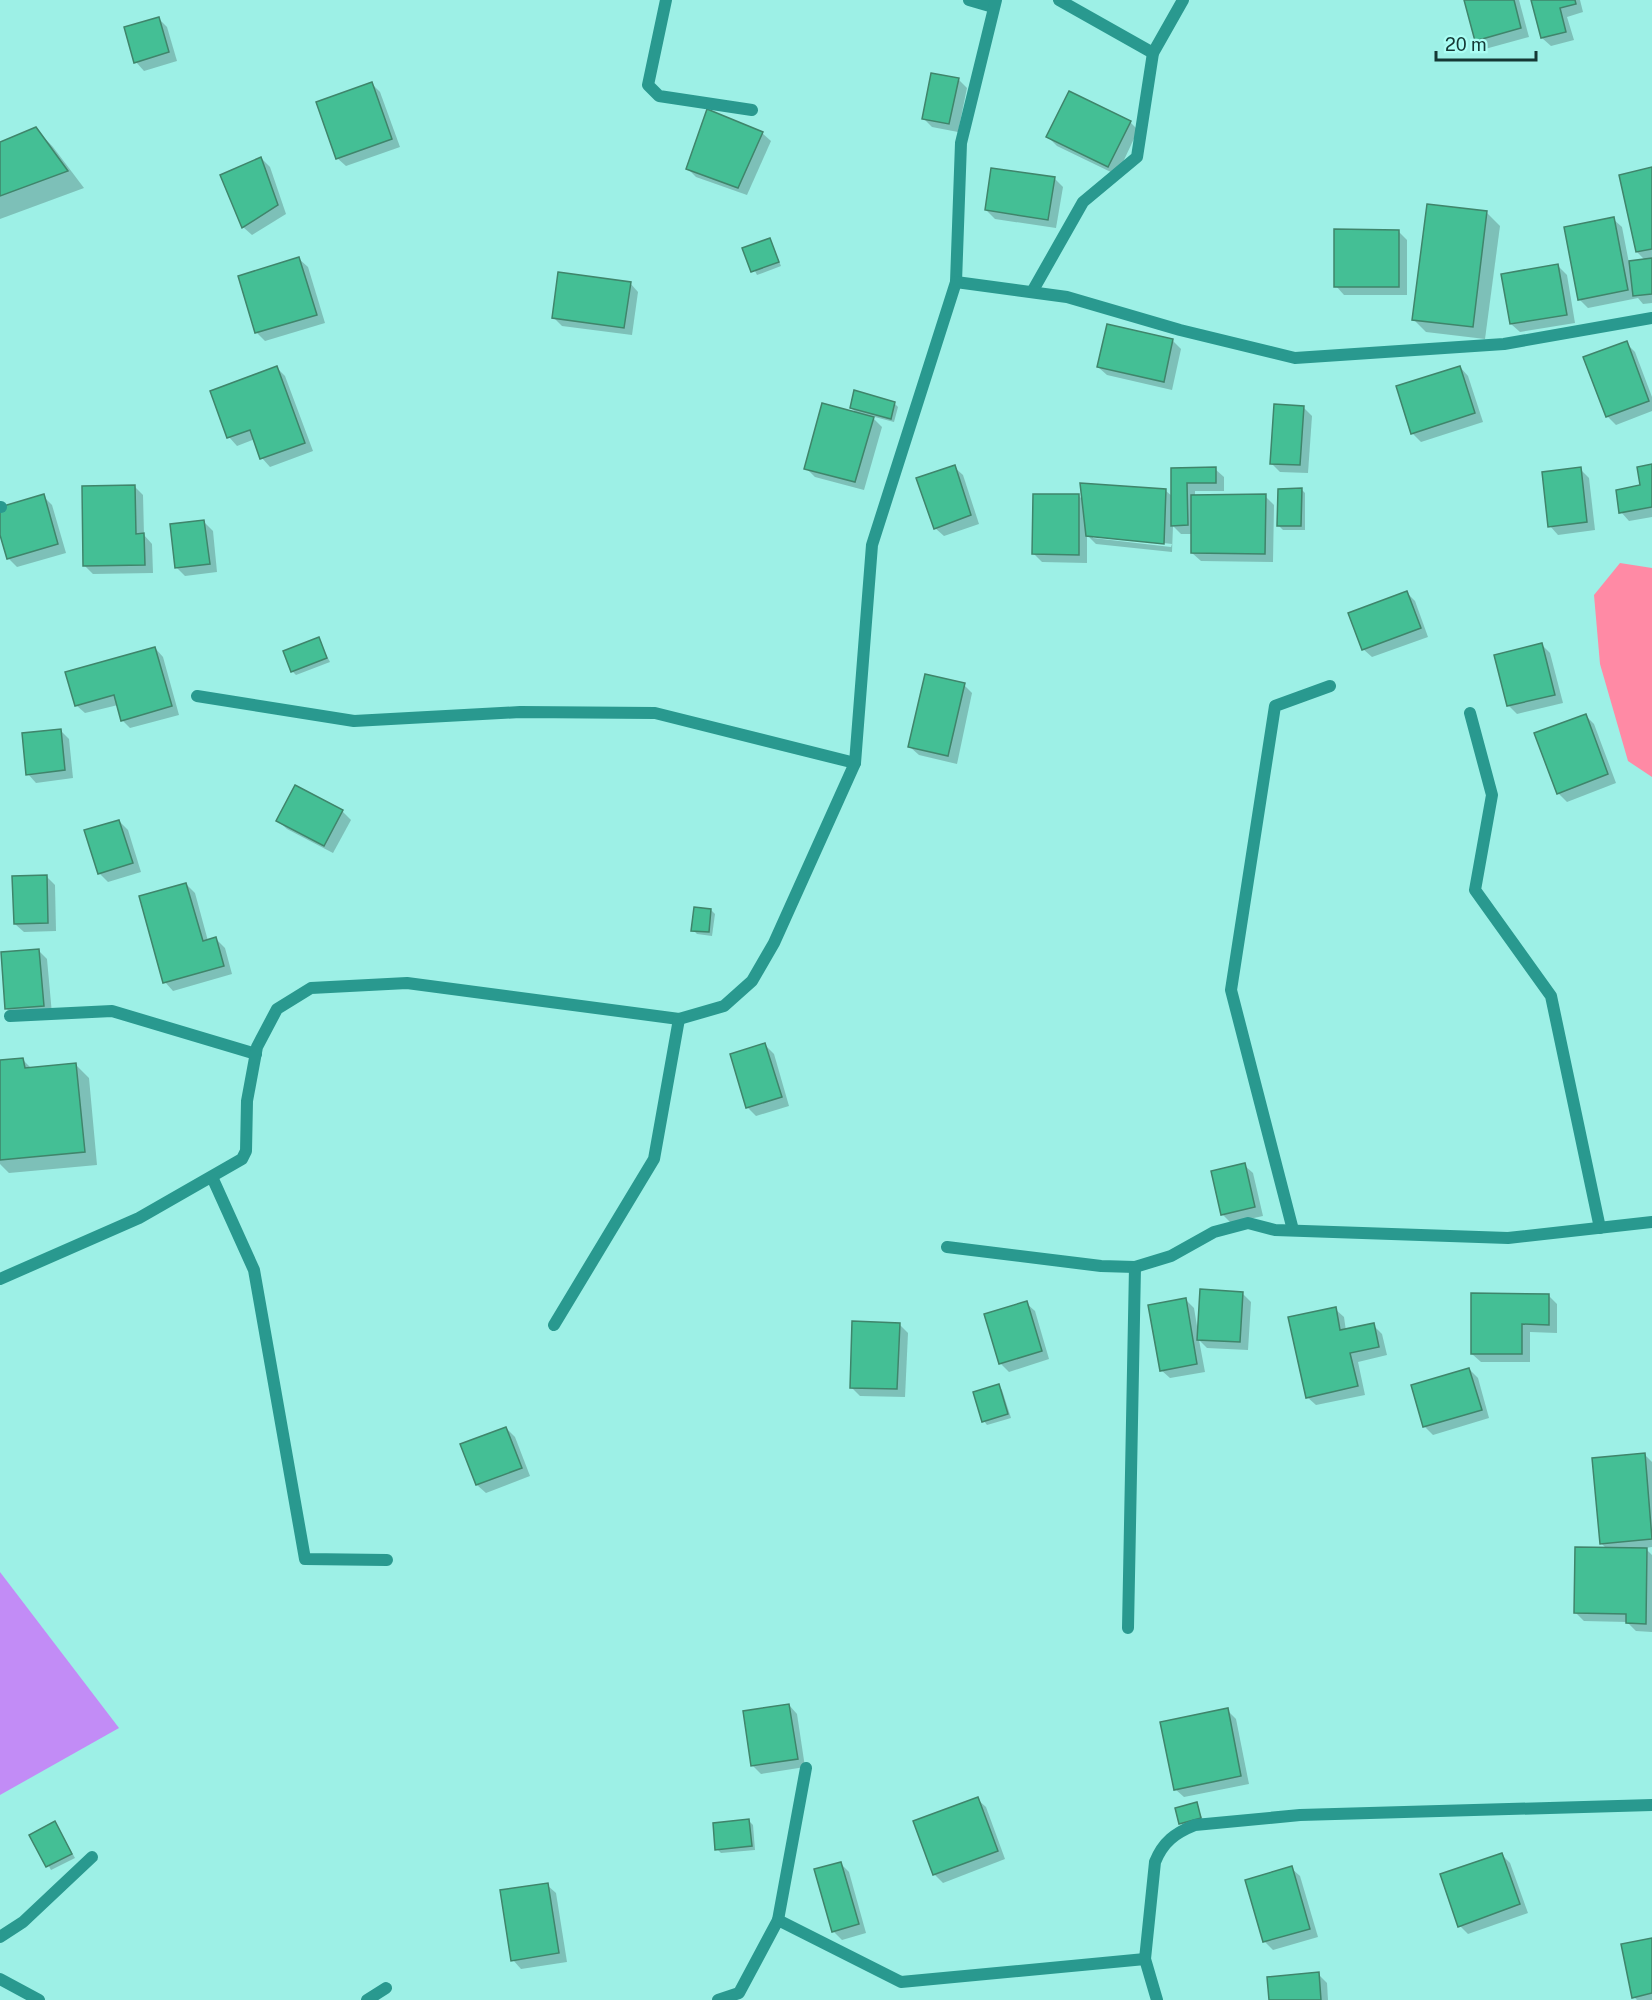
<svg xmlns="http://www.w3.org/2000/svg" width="1652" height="2000" font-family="'Public Sans',sans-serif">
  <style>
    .green { fill: #ff8aa5 }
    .water { fill: #c28cf6 }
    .shadow { fill: #0003; fill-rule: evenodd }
    .building { fill: #44bf95; stroke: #3f856b; stroke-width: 1.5 }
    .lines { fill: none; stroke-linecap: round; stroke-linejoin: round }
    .street { stroke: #29998f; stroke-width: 12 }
  </style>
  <rect width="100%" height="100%" fill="#9df0e6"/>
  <path class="green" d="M1620,563l32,5v209l-24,-16 -28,-97 -6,-69z"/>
  <path class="water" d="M0,1572l119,156 -119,67z"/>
  <g class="shadow">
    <path d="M1466,0h53l10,37 -44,12 -9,-9z"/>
    <path d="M1532,0h48l3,12 -16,5 7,23 -23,6 -9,-8z"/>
    <path d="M158,18l9,9 10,34 -33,10 -8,-9z"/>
    <path d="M958,79l9,9 -9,44 -26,-5 -9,-9z"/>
    <path d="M372,84l8,8 20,55 -54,19 -9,-8z"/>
    <path d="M1130,122l8,8 -21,45 -60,-29 -9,-9z"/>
    <path d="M36,129l17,18 31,41 -84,31v-75z"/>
    <path d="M762,133l9,8 -24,54 -51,-18 -9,-9z"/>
    <path d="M261,158l9,9 16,47 -34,21 -9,-8z"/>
    <path d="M1652,168v135l-9,1 -5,-6 -50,10 -9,-9 34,-80 9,8 7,36 17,-2 -9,-9z"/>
    <path d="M1054,178l9,9 -7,41 -61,-9 -9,-9z"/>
    <path d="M1487,213l13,13 -15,113 -59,-7 -13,-13z"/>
    <path d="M1398,231l9,9v55h-63l-8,-9z"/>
    <path d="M770,239l11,27 -24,9 -13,-26z"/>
    <path d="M299,259l9,8 17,56 -60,18 -9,-9z"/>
    <path d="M1558,266l9,9 8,48 -55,9 -9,-8z"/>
    <path d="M630,283l8,9 -6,43 -70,-9 -9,-9z"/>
    <path d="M1172,340l9,9 -9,41 -65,-15 -9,-8z"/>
    <path d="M1626,343l9,9 17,45v14l-36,14 -9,-9z"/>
    <path d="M1460,367l8,9 15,46 -62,20 -9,-9z"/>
    <path d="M277,368l8,8 28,75 -43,16 -8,-9 -7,-19 -18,7 -8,-9z"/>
    <path d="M894,403l4,4 -4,15 -23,-6 11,11 -18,63 -49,-13 -9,-9 52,-54 -7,-6z"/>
    <path d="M1303,407l9,9 -4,57 -28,-1 -9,-9z"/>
    <path d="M1652,466v51l-23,4 -8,-9 21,-25z"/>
    <path d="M954,467l9,8 16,49 -35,12 -9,-8z"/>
    <path d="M1215,469l9,8v14h-29v5h70l9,9 -1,57 -72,-1 -9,-8v-19h-11l-8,-8 -1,26 -76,-8 -9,-9v28l-45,-1 -8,-8 45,-58 5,5 82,-10 7,6 -1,-27zM1093,535l79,9 -1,3 -78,-9z"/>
    <path d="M1580,469l9,9 6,52 -37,5 -8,-9z"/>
    <path d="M135,487l8,8 1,40 8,9 1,29 -60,1 -9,-9z"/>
    <path d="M1301,489l4,4v37h-22l-4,-4z"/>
    <path d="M43,496l9,9 14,48 -49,14 -9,-9 -8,-28z"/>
    <path d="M204,522l9,9 4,41 -32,4 -9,-9z"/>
    <path d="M1407,593l8,8 13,36 -56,20 -9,-8z"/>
    <path d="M318,639l12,23 -34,13 -4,-4z"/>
    <path d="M1541,644l9,9 13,50 -46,11 -8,-8 -13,-50z"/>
    <path d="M155,648l8,9 16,58 -49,13 -8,-8 -4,-15 -33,8 -9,-8z"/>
    <path d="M964,685l8,8 -15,71 -38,-9 -9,-8z"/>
    <path d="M1585,715l9,9 22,59 -49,19 -9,-9z"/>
    <path d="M60,730l9,9 4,39 -37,5 -8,-9z"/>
    <path d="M342,811l9,9 -18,33 -46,-24 -9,-8z"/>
    <path d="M119,821l9,9 13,42 -33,10 -9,-9z"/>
    <path d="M46,876l9,9 1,46 -32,1 -9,-8z"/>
    <path d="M186,884l9,9 13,48 8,-2 9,9 7,26 -59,17 -8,-9z"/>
    <path d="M711,910l4,4 -3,22 -15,-2 -4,-4z"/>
    <path d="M39,951l8,8 5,55 -37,3 -9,-9z"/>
    <path d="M765,1045l9,9 15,52 -33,10 -9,-9z"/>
    <path d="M23,1060l9,9 44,-4 13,13 8,87 -88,8 -9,-9v-102z"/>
    <path d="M1244,1165l9,8 10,43 -32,7 -9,-9z"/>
    <path d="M1242,1293l9,9 -3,48 -41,-2 -8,-8 6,32 -35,6 -9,-8 24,-71 9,9 4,24z"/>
    <path d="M1548,1295l9,9v29l-27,-1v30h-49l-9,-8z"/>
    <path d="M1026,1303l9,8 14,48 -40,13 -9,-9z"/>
    <path d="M1335,1309l9,8 2,14 27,-6 9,9 5,21 -29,7 7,33 -49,10 -9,-8z"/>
    <path d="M899,1324l9,9 -3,64 -45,-1 -9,-9z"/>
    <path d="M1469,1369l9,9 11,40 -56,17 -9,-9z"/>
    <path d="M999,1386l3,4 9,28 -24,7 -3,-4z"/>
    <path d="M506,1428l9,9 15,39 -44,17 -9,-8 -15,-40z"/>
    <path d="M1644,1454l8,8v85l-7,1 7,7v77l-16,-1 -9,-9 -43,-1 -9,-9 32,-63 -6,-6z"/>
    <path d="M789,1705l8,9 8,53 -44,7 -9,-9z"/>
    <path d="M1227,1710l9,9 13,65 -65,13 -9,-8z"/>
    <path d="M977,1799l9,8 19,52 -62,24 -9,-9z"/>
    <path d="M1196,1804l8,18 -20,5 -3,-4z"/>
    <path d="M749,1821l4,4 2,25 -34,3 -4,-4z"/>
    <path d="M55,1823l20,35 -24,12 -20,-35z"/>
    <path d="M1501,1854l9,9 18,50 -60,21 -8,-8z"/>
    <path d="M840,1863l9,9 17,61 -24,7 -9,-9z"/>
    <path d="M1291,1868l9,8 18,61 -45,13 -9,-9z"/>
    <path d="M547,1885l9,8 11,69 -46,7 -8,-9z"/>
    <path d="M1652,1939v61h-15l-3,-3z"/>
    <path d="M1318,1974l9,9 1,17h-58z"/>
  </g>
  <g class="building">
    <path d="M1464,0h50l7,28 -46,13z"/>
    <path d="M1531,0h44l1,4 -16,4 6,24 -25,6z"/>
    <path d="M159,17l10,35 -35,11 -10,-36z"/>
    <path d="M931,73l28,5 -10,46 -27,-5z"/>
    <path d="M372,82l20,57 -56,20 -20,-57z"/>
    <path d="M1069,91l62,30 -23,46 -62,-30z"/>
    <path d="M707,109l56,23 -25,56 -52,-19z"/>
    <path d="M36,127l32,44 -68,25v-54z"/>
    <path d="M261,157l17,48 -36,23 -22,-53z"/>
    <path d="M1652,167v82l-16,3 -17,-77z"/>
    <path d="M991,168l64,9 -7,43 -63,-10z"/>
    <path d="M1427,204l60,7 -14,116 -61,-7z"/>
    <path d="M1614,217l14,73 -50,10 -14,-73z"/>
    <path d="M1334,229l65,1v57h-65z"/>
    <path d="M770,238l9,24 -28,10 -9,-24z"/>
    <path d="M299,257l18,58 -62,18 -17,-57z"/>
    <path d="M1652,258v36l-19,2 -4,-35z"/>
    <path d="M1558,264l9,51 -57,9 -9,-50z"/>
    <path d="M558,272l73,10 -7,46 -72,-10z"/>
    <path d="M1107,324l66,15 -9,43 -67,-15z"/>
    <path d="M1627,341l22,60 -43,16 -23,-60z"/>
    <path d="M277,366l28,77 -45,16 -10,-29 -23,8 -17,-47z"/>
    <path d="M1460,366l15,47 -64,21 -15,-48z"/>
    <path d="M854,390l41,12 -4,17 -41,-11z"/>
    <path d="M822,403l52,14 -19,65 -51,-13z"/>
    <path d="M1274,404l30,2 -4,59 -30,-1z"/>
    <path d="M1652,464v43l-33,6 -3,-23 24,-5 -3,-18z"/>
    <path d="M955,465l16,50 -37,14 -18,-51z"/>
    <path d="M1216,467v16h-29l1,42 -17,1v-58z"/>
    <path d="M1581,467l6,55 -39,5 -6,-55z"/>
    <path d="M1080,483l86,6 -2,55 -78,-8z"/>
    <path d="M135,485l1,49 8,-1 1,32 -62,1 -1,-80z"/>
    <path d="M1302,488l-1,38h-24l1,-37z"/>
    <path d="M44,494l14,50 -51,15 -7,-24v-28z"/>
    <path d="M1033,494h46v61l-47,-1z"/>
    <path d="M1266,494l-1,60 -74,-1v-58z"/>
    <path d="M204,520l6,44 -35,4 -5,-44z"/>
    <path d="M1407,591l14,37 -59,22 -14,-37z"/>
    <path d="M319,637l8,21 -36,14 -8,-21z"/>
    <path d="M1542,643l13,52 -48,11 -13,-51z"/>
    <path d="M155,647l17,59 -51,15 -7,-26 -39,11 -10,-34z"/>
    <path d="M925,674l40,9 -17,73 -40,-9z"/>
    <path d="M1586,714l22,60 -51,20 -23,-61z"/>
    <path d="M61,729l4,41 -39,5 -4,-42z"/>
    <path d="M295,785l48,25 -19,36 -48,-25z"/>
    <path d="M119,820l14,43 -35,11 -14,-44z"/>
    <path d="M47,875l1,48 -34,1 -2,-48z"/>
    <path d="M186,883l17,58 13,-4 8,29 -61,17 -24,-87z"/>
    <path d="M694,907l17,2 -2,23 -18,-1z"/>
    <path d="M39,949l5,57 -39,3 -4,-57z"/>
    <path d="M765,1043l17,54 -36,11 -16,-54z"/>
    <path d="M23,1058l2,10 51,-5 9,89 -85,8v-100z"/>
    <path d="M1245,1163l10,44 -34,8 -10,-44z"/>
    <path d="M1200,1289l43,3 -3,50 -43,-2z"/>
    <path d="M1471,1293l78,1v31l-27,-1v30h-51z"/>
    <path d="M1186,1298l11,66 -37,7 -12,-66z"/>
    <path d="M1027,1301l15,50 -43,13 -15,-50z"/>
    <path d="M1336,1307l4,23 34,-7 5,24 -29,6 8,33 -52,12 -18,-81z"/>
    <path d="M852,1321l48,2 -3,66 -47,-1z"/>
    <path d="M1469,1368l13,42 -59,17 -12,-42z"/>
    <path d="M999,1384l9,30 -26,8 -9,-30z"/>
    <path d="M506,1427l16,41 -46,17 -16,-41z"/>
    <path d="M1645,1453l7,86 -52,5 -8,-86z"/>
    <path d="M1575,1547l72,1 -1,76 -20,-1v-9l-52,-1z"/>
    <path d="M789,1704l9,55 -47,7 -8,-55z"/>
    <path d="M1228,1708l13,68 -67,14 -14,-68z"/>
    <path d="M978,1797l20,54 -65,24 -20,-54z"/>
    <path d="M1197,1802l4,16 -22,6 -4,-16z"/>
    <path d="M749,1819l3,27 -37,4 -2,-27z"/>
    <path d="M55,1821l17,33 -26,13 -17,-32z"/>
    <path d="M1502,1853l18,51 -62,23 -18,-53z"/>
    <path d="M841,1862l18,62 -27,8 -18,-63z"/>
    <path d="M1292,1866l18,63 -47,13 -18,-62z"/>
    <path d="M548,1883l11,70 -48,8 -11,-71z"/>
    <path d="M1652,1938v55l-20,5 -11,-54z"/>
    <path d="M1319,1972l2,28h-52l-2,-23z"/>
  </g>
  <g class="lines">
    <g class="street">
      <path d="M666,0l-18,85 11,11 93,14"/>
      <path d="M969,0l24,7"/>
      <path d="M1059,0l94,53"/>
      <path d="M956,282l5,-139 35,-143"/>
      <path d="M1032,292l51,-90 54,-45 16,-104 30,-53"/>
      <path d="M0,507h1"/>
      <path d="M197,696l157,25 166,-9 135,1 200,50"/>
      <path d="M1470,713l22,82 -17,95 76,106 49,232"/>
      <path d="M10,1016l102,-5 144,43"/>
      <path d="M212,1177l42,93 51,289 82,1"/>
      <path d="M1293,1230l-62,-240 44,-284 55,-20"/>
      <path d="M947,1247l154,19 34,1 36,-11 43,-24 34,-9 27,7 233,8 144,-16"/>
      <path d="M0,1279l139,-61 103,-59 4,-8 1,-50 10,-54 20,-38 34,-21 96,-5 272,36 45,-13 28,-25 22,-38 81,-180 17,-218 84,-263 111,15 113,33 115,28 209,-14 148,-26"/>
      <path d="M554,1325l100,-166 25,-140"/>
      <path d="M1128,1628l7,-361"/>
      <path d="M778,1920l28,-152"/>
      <path d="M0,1937l23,-15 69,-65"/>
      <path d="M0,1979l39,21"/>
      <path d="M367,2000l19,-12"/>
      <path d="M718,2000l21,-7 39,-73 123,62 244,-23"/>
      <path d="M1157,2000l-12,-41 10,-97c8,-20 20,-29 40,-37l105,-10 352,-10"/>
    </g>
  </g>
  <path d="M1436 51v9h100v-9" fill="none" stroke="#153835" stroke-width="3"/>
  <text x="1445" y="51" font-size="18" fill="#153835" stroke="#aafef4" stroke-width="4.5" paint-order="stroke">20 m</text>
</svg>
